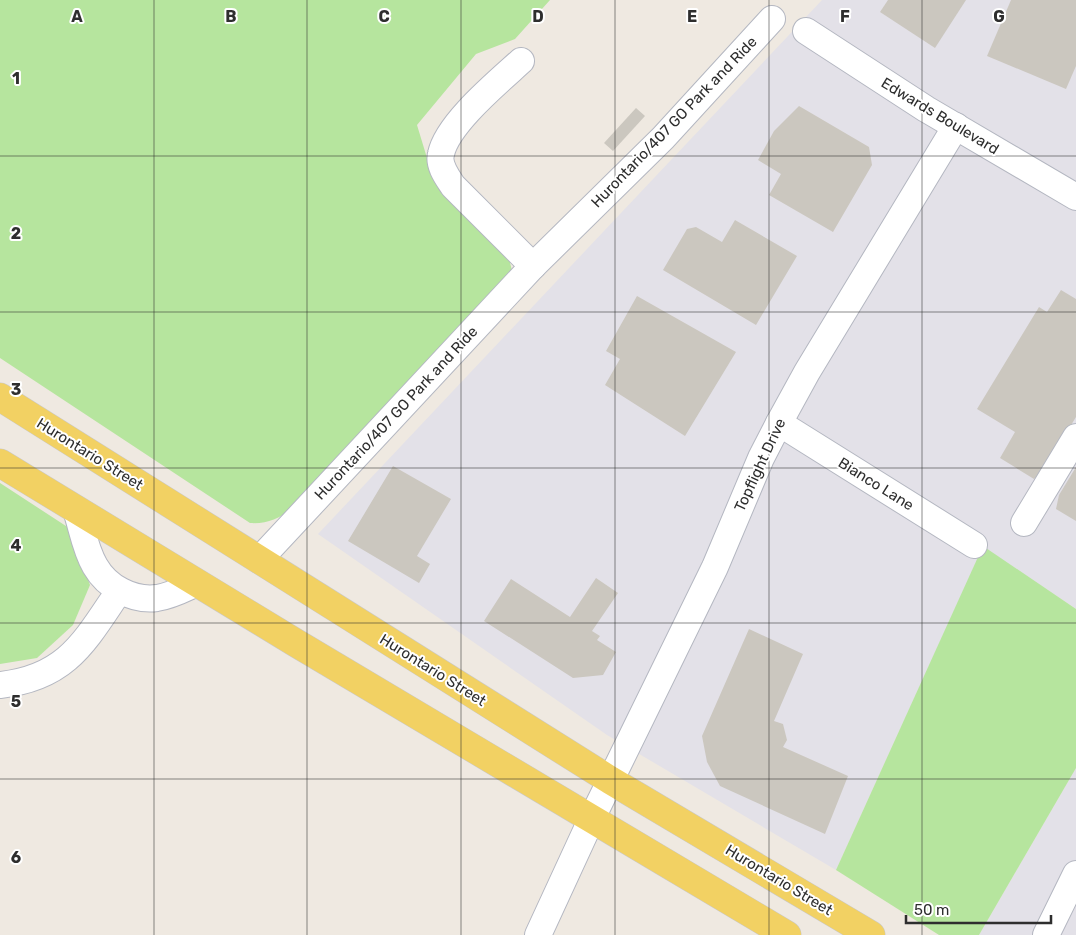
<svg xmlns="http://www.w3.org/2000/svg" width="1076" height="935" font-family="Rubik,sans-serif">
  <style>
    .industrial { fill: #e3e1e8 }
    .green { fill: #b6e59e }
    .building { fill: #cbc7bf }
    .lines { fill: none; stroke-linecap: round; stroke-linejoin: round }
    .minor-casing { stroke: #b4b7c1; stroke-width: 28 }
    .major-casing { stroke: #c9c9c9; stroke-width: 29 }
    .minor { stroke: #fff; stroke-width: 26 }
    .major { stroke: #f2d163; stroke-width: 28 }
    .grid { fill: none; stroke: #2e2e2e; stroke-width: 1; stroke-opacity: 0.55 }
    .labels { text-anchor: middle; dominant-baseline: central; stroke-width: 4; stroke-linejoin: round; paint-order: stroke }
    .street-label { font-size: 15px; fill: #2e2e2e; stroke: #fff }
    .grid-label { font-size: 16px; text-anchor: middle; font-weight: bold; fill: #2e2e2e; stroke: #fff; stroke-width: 4; stroke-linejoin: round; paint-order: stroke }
  </style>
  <rect width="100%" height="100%" fill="#efe9e1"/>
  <g class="industrial">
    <path d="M822,0h254v609l-93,-62 -147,323 -229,-135 -289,-201z"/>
    <path d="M1076,768v167h-97z"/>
  </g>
  <g class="green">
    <path d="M0,0h550l-35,39 -39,15 -59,71 17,56 74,73 4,17 -220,238c-14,10 -25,15 -42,14l-250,-165z"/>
    <path d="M0,483l69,45 21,57 -17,40 -36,33 -37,6z"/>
    <path d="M983,546l93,63v159l-97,167h-40l-103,-65z"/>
  </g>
  <g class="building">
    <path d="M888,0h78l-31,48 -55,-36z"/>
    <path d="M1011,0h65v66l-10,23 -79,-33z"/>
    <path d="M799,106l70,41 3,18 -39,67 -64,-37 12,-21 -23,-14 16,-29z"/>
    <path d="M636,108l9,8 -32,35 -9,-8z"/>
    <path d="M735,220l62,36 -41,69 -93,-55 24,-41 9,-2 26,15z"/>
    <path d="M1061,290l15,9v118l-33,54 -9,8 -34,-21 15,-26 -38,-23 62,-102 8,5z"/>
    <path d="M637,296l99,56 -51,84 -80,-51 15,-26 -14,-8z"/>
    <path d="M393,466l58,33 -34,57 13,8 -11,19 -71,-42z"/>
    <path d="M1076,467v54l-20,-12 3,-14z"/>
    <path d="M596,578l22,15 -26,38 8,5 -3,4 19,12 -13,23 -30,3 -89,-57 27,-42 59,38z"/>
    <path d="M749,629l54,25 -29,67 9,3 4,16 -4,7 65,29 -23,58 -105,-48 -13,-24 -5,-26z"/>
  </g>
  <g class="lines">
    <defs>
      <g id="minor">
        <path d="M806,31l120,78 150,88"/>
        <path d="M521,61c-23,21 -74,63 -80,93 -3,11 6,23 12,32l80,80"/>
        <path d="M779,423l195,122"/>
        <path d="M76,510c6,18 9,39 19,56 12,21 37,35 62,32 14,-2 27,-9 40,-15"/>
        <path d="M1024,523l52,-86"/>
        <path d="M259,560l274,-294 130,-128 109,-119"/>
        <path d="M0,685c67,-7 85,-44 119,-94"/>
        <path d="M538,935l54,-117 123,-251 46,-109 18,-35 28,-51 149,-246"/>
        <path d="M1046,935l30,-61"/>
      </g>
      <g id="major">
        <path d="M0,397l610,383 261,155"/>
        <path d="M0,463l296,180 491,292"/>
      </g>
    </defs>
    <use href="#minor" class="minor-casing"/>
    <use href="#major" class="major-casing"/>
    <use href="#minor" class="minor"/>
    <use href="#major" class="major"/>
  </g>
  <path class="grid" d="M154,0v935M307,0v935M461,0v935M615,0v935M769,0v935M922,0v935M0,156h1076M0,312h1076M0,468h1076M0,623h1076M0,779h1076"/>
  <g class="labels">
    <g class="street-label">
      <text transform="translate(940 116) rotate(31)">Edwards Boulevard</text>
      <text transform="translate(674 122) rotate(-46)">Hurontario/407 GO Park and Ride</text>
      <text transform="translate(396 413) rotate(-47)">Hurontario/407 GO Park and Ride</text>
      <text transform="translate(90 454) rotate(32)">Hurontario Street</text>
      <text transform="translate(760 465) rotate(-65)">Topflight Drive</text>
      <text transform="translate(876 484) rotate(32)">Bianco Lane</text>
      <text transform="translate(433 670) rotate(32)">Hurontario Street</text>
      <text transform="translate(779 880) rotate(31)">Hurontario Street</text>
    </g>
  </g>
  <g class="grid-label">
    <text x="77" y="22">A</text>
    <text x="231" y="22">B</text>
    <text x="384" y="22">C</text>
    <text x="538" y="22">D</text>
    <text x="692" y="22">E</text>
    <text x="845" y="22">F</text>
    <text x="999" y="22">G</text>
    <text x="16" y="84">1</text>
    <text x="16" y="239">2</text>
    <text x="16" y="395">3</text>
    <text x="16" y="551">4</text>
    <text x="16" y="707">5</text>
    <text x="16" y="863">6</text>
  </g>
  <path d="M906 915v8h145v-8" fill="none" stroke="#2e2e2e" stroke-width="2.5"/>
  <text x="914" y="915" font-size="15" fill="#2e2e2e" stroke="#ffffff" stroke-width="4" paint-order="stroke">50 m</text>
</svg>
